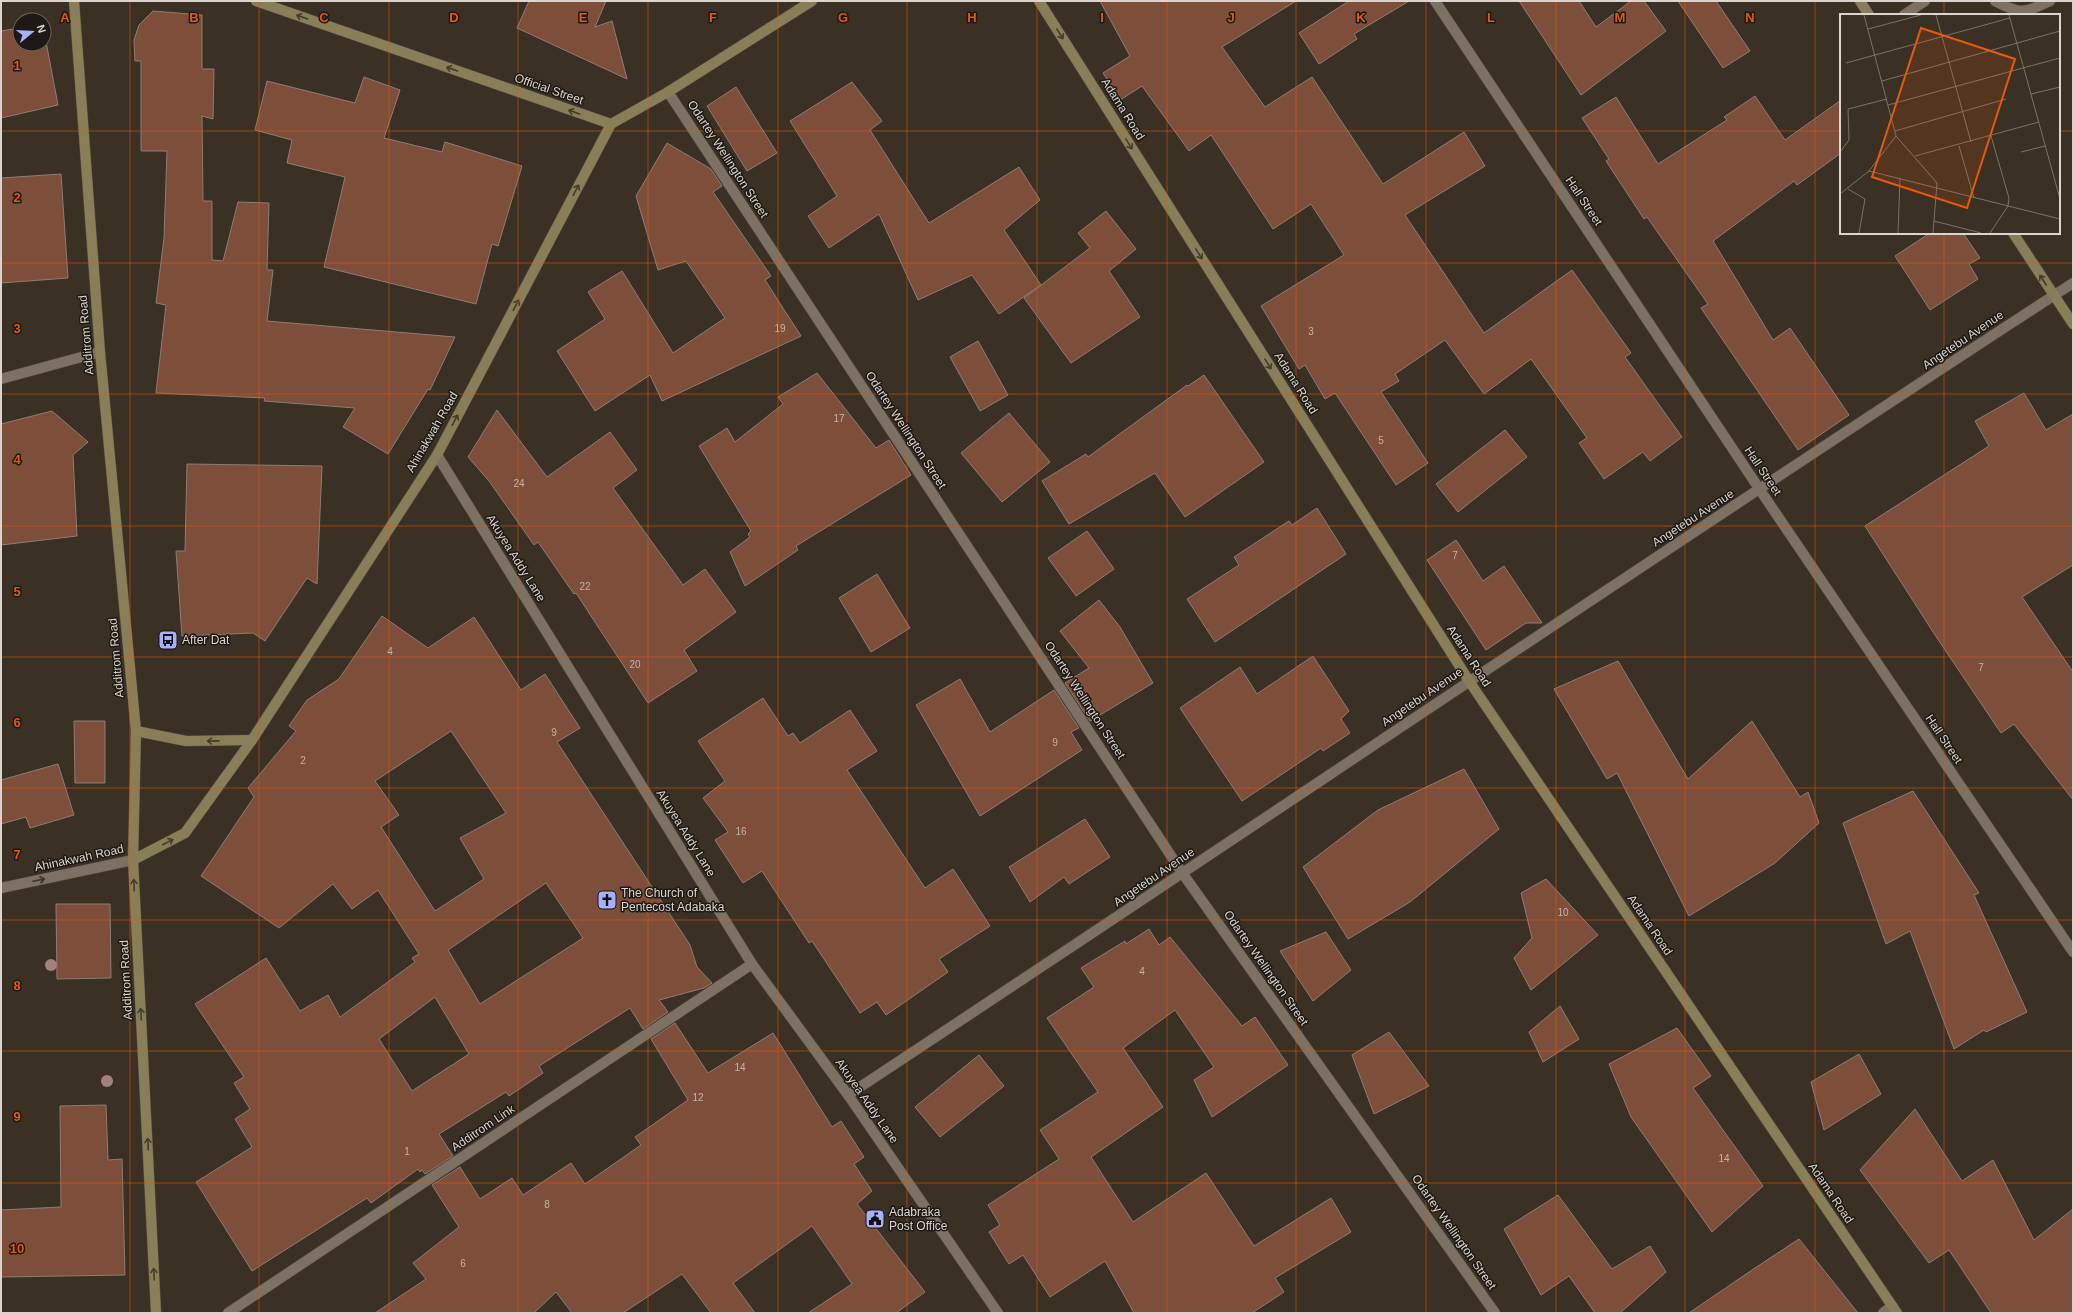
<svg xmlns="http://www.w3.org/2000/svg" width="2074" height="1314" font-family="Arial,sans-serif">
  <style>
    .building { fill: #7d4e3a; stroke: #8f7c75; fill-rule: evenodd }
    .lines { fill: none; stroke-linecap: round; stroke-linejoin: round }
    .lane-casing { stroke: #554e42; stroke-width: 11 }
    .street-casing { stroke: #554e42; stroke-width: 11 }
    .secondary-casing { stroke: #554e42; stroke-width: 11 }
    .lane { stroke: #7c7162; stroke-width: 10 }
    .street { stroke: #7c7162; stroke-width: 10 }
    .secondary { stroke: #887f58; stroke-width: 10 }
    .tree { fill: #a2817e }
    .oneway { stroke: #433d2c }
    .oneway2 { stroke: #3a332b }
    .grid { fill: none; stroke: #e8590c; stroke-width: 1; stroke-opacity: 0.55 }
    .labels { text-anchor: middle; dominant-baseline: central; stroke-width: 3; stroke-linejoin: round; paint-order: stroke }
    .number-label { font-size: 10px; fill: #c4b3a8 }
    .street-label { font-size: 12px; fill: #dbd5cd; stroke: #1e1914 }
    .poi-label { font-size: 12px; fill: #dbd5cd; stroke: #1e1914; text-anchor: start }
    .inset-road { fill: none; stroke: #7a7368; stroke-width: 1 }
    .view { fill: #e8590c; fill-opacity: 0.15; stroke: #e8590c; stroke-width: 2 }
    .inset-edge { fill: none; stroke: #dbd5cd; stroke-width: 2 }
    .grid-label { font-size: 13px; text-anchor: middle; font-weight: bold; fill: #e8590c; stroke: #1e1914; stroke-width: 3; stroke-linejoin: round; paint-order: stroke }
  </style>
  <rect width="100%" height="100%" fill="#3a3124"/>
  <g class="building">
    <path d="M529,1h77l-11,26 17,-6 15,58 -110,-51z"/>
    <path d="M1100,1h196l-74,46 43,60 47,-30 71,107 81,-52 21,34 -80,49 79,118 88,-63 59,83 -6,4 57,80 -32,24 -7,-9 -39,27 -25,-36 8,-5 -56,-79 -47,35 -39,-54 -50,34 4,7 -18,11 47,71 -32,22 -61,-92 -10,6 -20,-34 -6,4 -38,-63 83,-51 -33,-51 -38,25 -62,-94 -22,16 -47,-65 -22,14 -17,-27 27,-17z"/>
    <path d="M1349,1h60l-55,33 3,5 -38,25 -20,-31z"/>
    <path d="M1519,1h60l17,26 35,-26h13l22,30 -85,64z"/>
    <path d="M1678,1h38l34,50 -27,17z"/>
    <path d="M153,11l49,4v54h12l-1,50 -11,-3 1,85h9v59l11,1 15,-59 31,1 -2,67h6l-6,51 188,16 -25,53 -2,-1 -40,65 -45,-27 12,-19 -91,-7 1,-3 -109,-5 10,-88 -10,-2 8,-65 3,-87h-26v-90h-6l-1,-21 5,-15z"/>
    <path d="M20,28v16h24v-13l14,74 -57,13v-87z"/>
    <path d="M364,77l36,13 -16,48 58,14 3,-10 77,24 -24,80 -6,-2 -16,60 -152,-37 21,-90 -58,-14 5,-23 -37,-10 12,-49 88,22z"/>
    <path d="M852,82l30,39 -12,9 59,93 90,-56 21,33 -36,30 37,55 -42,29 -27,-39 -54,25 -39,-86 -50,34 -21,-32 29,-20 -47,-75z"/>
    <path d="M736,87l41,66 -30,18 -40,-65z"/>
    <path d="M1755,96l30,44 56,-40v53l-44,32 -3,-4 -81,60 60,99 17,-12 59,87 -51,35 -97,-142 7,-4 -61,-87 -3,2 -38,-58 3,-2 -27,-41 34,-21 42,67 69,-44 -3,-3z"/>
    <path d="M667,143l44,26 11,17 -9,6 58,84 -6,4 36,56 -139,65 -12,-26 -55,36 -38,-60 48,-32 -17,-27 34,-21 51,82 52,-35 -39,-57 -28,9 -22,-74z"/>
    <path d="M61,174l7,104 -67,5v-105z"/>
    <path d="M1106,211l30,38 -27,22 31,46 -69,46 -47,-65 66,-50 -12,-15z"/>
    <path d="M1930,233h33l17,25 -11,6 9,15 -48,31 -35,-54z"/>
    <path d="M978,341l30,54 -28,16 -30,-54z"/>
    <path d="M817,373l59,75 13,-8 22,35 -115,71 2,4 -53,36 -15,-34 20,-15 -2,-3 3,-3 -52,-85 28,-18 8,14 48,-38 -5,-7z"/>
    <path d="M1204,375l60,87 -79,55 -30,-44 -86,51 -27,-43 44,-27 2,3 99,-72 1,1z"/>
    <path d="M2024,393l22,37 27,-16v151l-51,32 51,75v128l-59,-76 -13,9 -66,-98 -70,-109 124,-80 -14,-25z"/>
    <path d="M497,410l50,67 63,-45 27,38 -24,18 70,97 22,-16 31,43 -52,38 13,21 -49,32 -72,-110 -2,1 -36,-52 -4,3 -45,-64 -21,-24z"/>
    <path d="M52,411l36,31 -15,13 4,81 -76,9v-121z"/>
    <path d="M1009,413l41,49 -48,40 -41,-49z"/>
    <path d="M1505,430l22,27 -69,55 -22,-28z"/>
    <path d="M187,464l135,2 -5,118 -10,-6 -42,63 -12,-8 -71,3 -6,-85h9z"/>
    <path d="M1317,508l29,46 -131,88 -28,-43 52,-34 -5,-8 55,-36 3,4z"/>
    <path d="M1087,531l27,38 -38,27 -28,-38z"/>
    <path d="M1456,540l27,41 21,-15 38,57h-16l-40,27 -59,-90z"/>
    <path d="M877,574l33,54 -39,24 -32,-54z"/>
    <path d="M1099,600l21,27 33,56 -63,38 -25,-38 24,-15 -29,-37z"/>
    <path d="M382,616l46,32 46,-31 47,73 24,-16 35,54 -23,14 133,203 7,22 15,16 -8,5 -45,12 9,12 -25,17 -13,-21 -91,58 4,7 -34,23 -3,-4 -67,42 14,22 -28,18 -3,-4 -2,2 -2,-3 -47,34 -4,-5 -115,73 -56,-89 56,-35 -17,-28 15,-10 -16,-26 10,-6 -49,-73 71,-46 34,53 28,-16 12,22 75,-55 -3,-4 7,-4 -41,-64 -26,19 -19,-25 -54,44 -78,-52 53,-79 -6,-9 48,-57 -7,-5 18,-26 32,-21zM451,731l55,82 -46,25 24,41 -49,32 -54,-84 18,-12 -24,-34zM546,883l37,55 -103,66 -32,-54zM435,997l34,57 -57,37 -33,-52z"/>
    <path d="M1313,656l36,55 -8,8 9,14 -27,18 -2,-3 -79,53 -62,-93 60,-41 17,27z"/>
    <path d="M1618,661l70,118 64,-58 48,76 8,-5 11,31 -44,40 -86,53 -72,-143 -10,6 -53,-90z"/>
    <path d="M960,679l30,53 64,-42 25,38 -8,4 11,18 -102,66 -64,-111z"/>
    <path d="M763,698l25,38 5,-3 7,10 50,-33 27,41 -30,19 78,118 28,-19 37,57 -51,33 9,13 -62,43 -9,-13 -17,11 -48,-72 -3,2 -47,-72 -19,12 -28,-43 13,-8 -25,-34 22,-17 -27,-40z"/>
    <path d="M74,721h31v62h-30z"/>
    <path d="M58,764l16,51 -44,13 -4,-11 -25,7v-44z"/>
    <path d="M1464,769l35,60 -89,73 -62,37 -45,-72 75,-57z"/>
    <path d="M1913,791l66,102 -5,2 53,117 -41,20 -2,-2 -30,19 -44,-118 -24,13 -43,-121z"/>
    <path d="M1085,819l25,38 -41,27 -5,-7 -34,25 -21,-35z"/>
    <path d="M1546,879l52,56 -67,55 -17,-32 18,-20 -11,-45z"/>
    <path d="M56,904h54l1,74 -54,1z"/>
    <path d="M1149,929l10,16 11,-8 72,89 13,-9 33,48 -76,52 -18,-37 20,-13 -39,-57 -52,38 40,59 -72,50 42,65 73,-49 48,73 77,-48 20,34 -76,46 9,14 -32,21h-118l-29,-52 -55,36 -27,-42 -14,9 -20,-32 11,-7 -12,-20 71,-46 -19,-29 58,-38 -51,-74 47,-31 -13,-19 44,-27 1,3z"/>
    <path d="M1326,932l25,38 -38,31 -33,-50z"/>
    <path d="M1560,1006l19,33 -36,23 -14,-30z"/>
    <path d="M675,1023l33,50 65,-40 59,94 9,-6 23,36 -10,7 18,27 -15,13 68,88 -29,21h-88l44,-29 -40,-58 -79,57 22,30h-44l-29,-39 -59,39h-51l-16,-21 -22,21h-159l51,-34 -13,-16 46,-36 -27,-42 28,-18 20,32 32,-21 11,17 48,-32 14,21 56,-39 -6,-8 53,-37 -37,-61z"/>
    <path d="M1677,1028l34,48 -18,12 70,98 -51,46 -81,-115 -22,-53z"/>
    <path d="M1389,1032l40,54 -55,28 -22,-59z"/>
    <path d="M1859,1054l22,40 -57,36 -13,-48z"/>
    <path d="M979,1055l25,31 -64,51 -25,-30z"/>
    <path d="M106,1105l2,55 14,-1 3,116 -124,2v-67l60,-3 -1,-101z"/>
    <path d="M1915,1109l47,72 31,-21 41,80 39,-31v104h-82l-42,-63 -20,13 -69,-93z"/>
    <path d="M1558,1195l54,74 38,-23 16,26 -46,41h-25l-26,-37 -28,19 -37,-66z"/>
    <path d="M1799,1239l59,74h-169l66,-45z"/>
  </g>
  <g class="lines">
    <defs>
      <g id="lane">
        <path d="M1995,1c26,14 29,12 55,0"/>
        <path d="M1904,15l21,-14"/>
        <path d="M1883,1313l9,-7"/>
      </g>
      <g id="street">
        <path d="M1435,1l325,489 313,462"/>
        <path d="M668,92l515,782 312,439"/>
        <path d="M1,379l99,-27"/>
        <path d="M437,455l315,509 96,131 150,218"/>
        <path d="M1,888l132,-28"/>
        <path d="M848,1095c409,-270 814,-545 1225,-812"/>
        <path d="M228,1313l524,-349"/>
      </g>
      <g id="secondary">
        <path d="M74,1l26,351 36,379 -3,129 23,453"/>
        <path d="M256,1l355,123 57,-32 144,-91"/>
        <path d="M1039,1l430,680 428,632"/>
        <path d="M1860,1l9,14"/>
        <path d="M2013,233l60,91"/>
        <path d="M136,731l50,10 66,-1"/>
        <path d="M133,860l52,-27 67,-93 185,-285 174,-331"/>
      </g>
    </defs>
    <use href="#lane" class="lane-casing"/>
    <use href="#street" class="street-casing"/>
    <use href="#secondary" class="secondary-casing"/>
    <use href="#lane" class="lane"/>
    <use href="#street" class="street"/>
    <use href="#secondary" class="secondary"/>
  </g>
  <g class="tree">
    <circle cx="51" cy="965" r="6"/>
    <circle cx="107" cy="1081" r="6"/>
  </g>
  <defs><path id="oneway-shaft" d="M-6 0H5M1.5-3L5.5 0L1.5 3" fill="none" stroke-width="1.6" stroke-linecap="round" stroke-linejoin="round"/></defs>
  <g class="oneway">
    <use href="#oneway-shaft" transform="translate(302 17) rotate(-161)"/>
    <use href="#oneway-shaft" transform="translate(1060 34) rotate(58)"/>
    <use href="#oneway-shaft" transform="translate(452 69) rotate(-161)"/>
    <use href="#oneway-shaft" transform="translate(574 112) rotate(-161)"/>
    <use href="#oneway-shaft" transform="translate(1129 144) rotate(58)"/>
    <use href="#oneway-shaft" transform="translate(576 190) rotate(-62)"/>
    <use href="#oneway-shaft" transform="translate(1199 254) rotate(58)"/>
    <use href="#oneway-shaft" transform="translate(2043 280) rotate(-123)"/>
    <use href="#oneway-shaft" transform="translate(516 305) rotate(-62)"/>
    <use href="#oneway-shaft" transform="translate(1268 364) rotate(58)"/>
    <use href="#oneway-shaft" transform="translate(455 420) rotate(-62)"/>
    <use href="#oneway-shaft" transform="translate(213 741) rotate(179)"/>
    <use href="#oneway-shaft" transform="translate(168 842) rotate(-28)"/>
    <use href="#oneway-shaft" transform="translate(134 885) rotate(-93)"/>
    <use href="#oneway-shaft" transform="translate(141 1014) rotate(-93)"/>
    <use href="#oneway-shaft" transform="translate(148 1144) rotate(-93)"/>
    <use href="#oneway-shaft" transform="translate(154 1274) rotate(-93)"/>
  </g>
  <use class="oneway2" href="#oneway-shaft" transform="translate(39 880) rotate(-12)"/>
  <path class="grid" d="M130,1v1312M259,1v1312M389,1v1312M518,1v1312M648,1v1312M778,1v1312M907,1v1312M1037,1v1312M1167,1v1312M1296,1v1312M1426,1v1312M1556,1v1312M1685,1v1312M1815,1v1312M1944,1v14M1,131h1840M2059,131h14M1944,233v1080M1,263h2072M1,394h2072M1,526h2072M1,657h2072M1,788h2072M1,920h2072M1,1051h2072M1,1183h2072"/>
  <defs>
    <symbol id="bus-square" viewBox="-11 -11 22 22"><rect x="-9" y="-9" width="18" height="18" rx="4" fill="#a6b1fc" stroke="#1e1914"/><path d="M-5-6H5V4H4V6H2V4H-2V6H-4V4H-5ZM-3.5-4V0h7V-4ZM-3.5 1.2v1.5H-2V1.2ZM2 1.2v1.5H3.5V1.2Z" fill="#111"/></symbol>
    <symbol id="church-square" viewBox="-11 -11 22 22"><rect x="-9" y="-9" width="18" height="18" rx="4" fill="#a6b1fc" stroke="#1e1914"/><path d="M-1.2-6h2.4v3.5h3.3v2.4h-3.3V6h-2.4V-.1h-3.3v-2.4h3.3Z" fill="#111"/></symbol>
    <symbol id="civic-square" viewBox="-11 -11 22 22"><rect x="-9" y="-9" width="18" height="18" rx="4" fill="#a6b1fc" stroke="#1e1914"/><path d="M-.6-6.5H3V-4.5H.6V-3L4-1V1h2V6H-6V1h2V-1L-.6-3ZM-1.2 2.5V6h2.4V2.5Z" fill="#111"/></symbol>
  </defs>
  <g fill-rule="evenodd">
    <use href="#bus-square" x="157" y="629" width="22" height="22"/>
    <use href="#church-square" x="596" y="889" width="22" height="22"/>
    <use href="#civic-square" x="864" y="1208" width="22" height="22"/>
  </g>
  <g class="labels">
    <g class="number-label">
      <text x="780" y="328">19</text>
      <text x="1311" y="331">3</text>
      <text x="839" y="418">17</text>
      <text x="1381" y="440">5</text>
      <text x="519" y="483">24</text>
      <text x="1455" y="555">7</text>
      <text x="585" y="586">22</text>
      <text x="390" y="651">4</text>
      <text x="635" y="664">20</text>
      <text x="1981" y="667">7</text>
      <text x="554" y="732">9</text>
      <text x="1055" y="742">9</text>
      <text x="303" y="760">2</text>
      <text x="741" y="831">16</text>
      <text x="1563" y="912">10</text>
      <text x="1142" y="971">4</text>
      <text x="740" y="1067">14</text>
      <text x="698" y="1097">12</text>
      <text x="407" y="1151">1</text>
      <text x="1724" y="1158">14</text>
      <text x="547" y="1204">8</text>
      <text x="463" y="1263">6</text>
    </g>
    <g class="street-label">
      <text transform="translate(549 89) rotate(19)">Official Street</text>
      <text transform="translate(1123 109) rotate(58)">Adama Road</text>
      <text transform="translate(728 159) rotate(57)">Odartey Wellington Street</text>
      <text transform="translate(1584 201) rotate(56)">Hall Street</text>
      <text transform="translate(86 335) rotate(-95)">Additrom Road</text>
      <text transform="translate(1963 340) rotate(-34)">Angetebu Avenue</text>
      <text transform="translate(1296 383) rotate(58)">Adama Road</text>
      <text transform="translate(906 430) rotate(57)">Odartey Wellington Street</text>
      <text transform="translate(432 432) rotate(-60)">Ahinakwah Road</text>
      <text transform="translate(1763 471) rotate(56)">Hall Street</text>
      <text transform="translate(1693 518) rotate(-33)">Angetebu Avenue</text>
      <text transform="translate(516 558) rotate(58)">Akuyea Addy Lane</text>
      <text transform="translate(1469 656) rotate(57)">Adama Road</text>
      <text transform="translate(116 658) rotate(-95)">Additrom Road</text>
      <text transform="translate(1422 697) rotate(-34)">Angetebu Avenue</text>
      <text transform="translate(1085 700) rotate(57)">Odartey Wellington Street</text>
      <text transform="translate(1944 739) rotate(56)">Hall Street</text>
      <text transform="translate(686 833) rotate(58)">Akuyea Addy Lane</text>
      <text transform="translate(79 858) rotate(-12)">Ahinakwah Road</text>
      <text transform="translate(1154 877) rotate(-34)">Angetebu Avenue</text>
      <text transform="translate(1650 925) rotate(56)">Adama Road</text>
      <text transform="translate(1266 968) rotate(55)">Odartey Wellington Street</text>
      <text transform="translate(126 980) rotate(-93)">Additrom Road</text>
      <text transform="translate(867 1101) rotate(55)">Akuyea Addy Lane</text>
      <text transform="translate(483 1128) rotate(-34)">Additrom Link</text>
      <text transform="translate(1831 1193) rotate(56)">Adama Road</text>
      <text transform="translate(1454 1232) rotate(55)">Odartey Wellington Street</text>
    </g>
    <g class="poi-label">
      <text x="182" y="640">After Dat</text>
      <text x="621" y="893">The Church of<tspan x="621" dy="14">Pentecost Adabaka</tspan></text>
      <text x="889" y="1212">Adabraka<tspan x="889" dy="14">Post Office</tspan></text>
    </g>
  </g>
  <g transform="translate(1840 14)">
    <rect width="220" height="220" fill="#3a3124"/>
    <path class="inset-road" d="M96,1l35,127M169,1l51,184M28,15l53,-14M6,49l164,-45M183,54l37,-10M42,67l178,-50M191,80l29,-7M48,91l135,-37M55,117l111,-32M56,122l41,47 -4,50M119,132l15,52M0,138l9,-12 -1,-31 39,-10M181,138l24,-6M75,142l124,-34M29,157l191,48M8,175l17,10 -6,34M0,180l29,-23 27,-35 -32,-121M94,207l47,12M58,219l2,-55M150,219l18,-27 1,-8 -18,-62"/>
    <path class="view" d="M81,14l94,31 -48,149 -95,-31z"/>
    <rect width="220" height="220" class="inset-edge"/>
  </g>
  <g class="grid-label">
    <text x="65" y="22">A</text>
    <text x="194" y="22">B</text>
    <text x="324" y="22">C</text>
    <text x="454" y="22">D</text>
    <text x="583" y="22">E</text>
    <text x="713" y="22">F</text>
    <text x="843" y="22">G</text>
    <text x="972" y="22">H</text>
    <text x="1102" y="22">I</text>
    <text x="1231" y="22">J</text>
    <text x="1361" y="22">K</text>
    <text x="1491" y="22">L</text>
    <text x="1620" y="22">M</text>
    <text x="1750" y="22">N</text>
    <text x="17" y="70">1</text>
    <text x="17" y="202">2</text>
    <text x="17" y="333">3</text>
    <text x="17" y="464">4</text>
    <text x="17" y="596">5</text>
    <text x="17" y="727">6</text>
    <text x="17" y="859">7</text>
    <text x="17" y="990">8</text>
    <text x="17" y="1121">9</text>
    <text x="17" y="1253">10</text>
  </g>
  <rect width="2074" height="1314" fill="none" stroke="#dbd5cd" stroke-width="4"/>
  <g transform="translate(32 32) rotate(72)"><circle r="19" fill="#1e1914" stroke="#6a645e"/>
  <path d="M0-3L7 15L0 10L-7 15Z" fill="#a6b1fc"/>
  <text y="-6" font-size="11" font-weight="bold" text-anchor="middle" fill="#dbd5cd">N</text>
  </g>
</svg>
